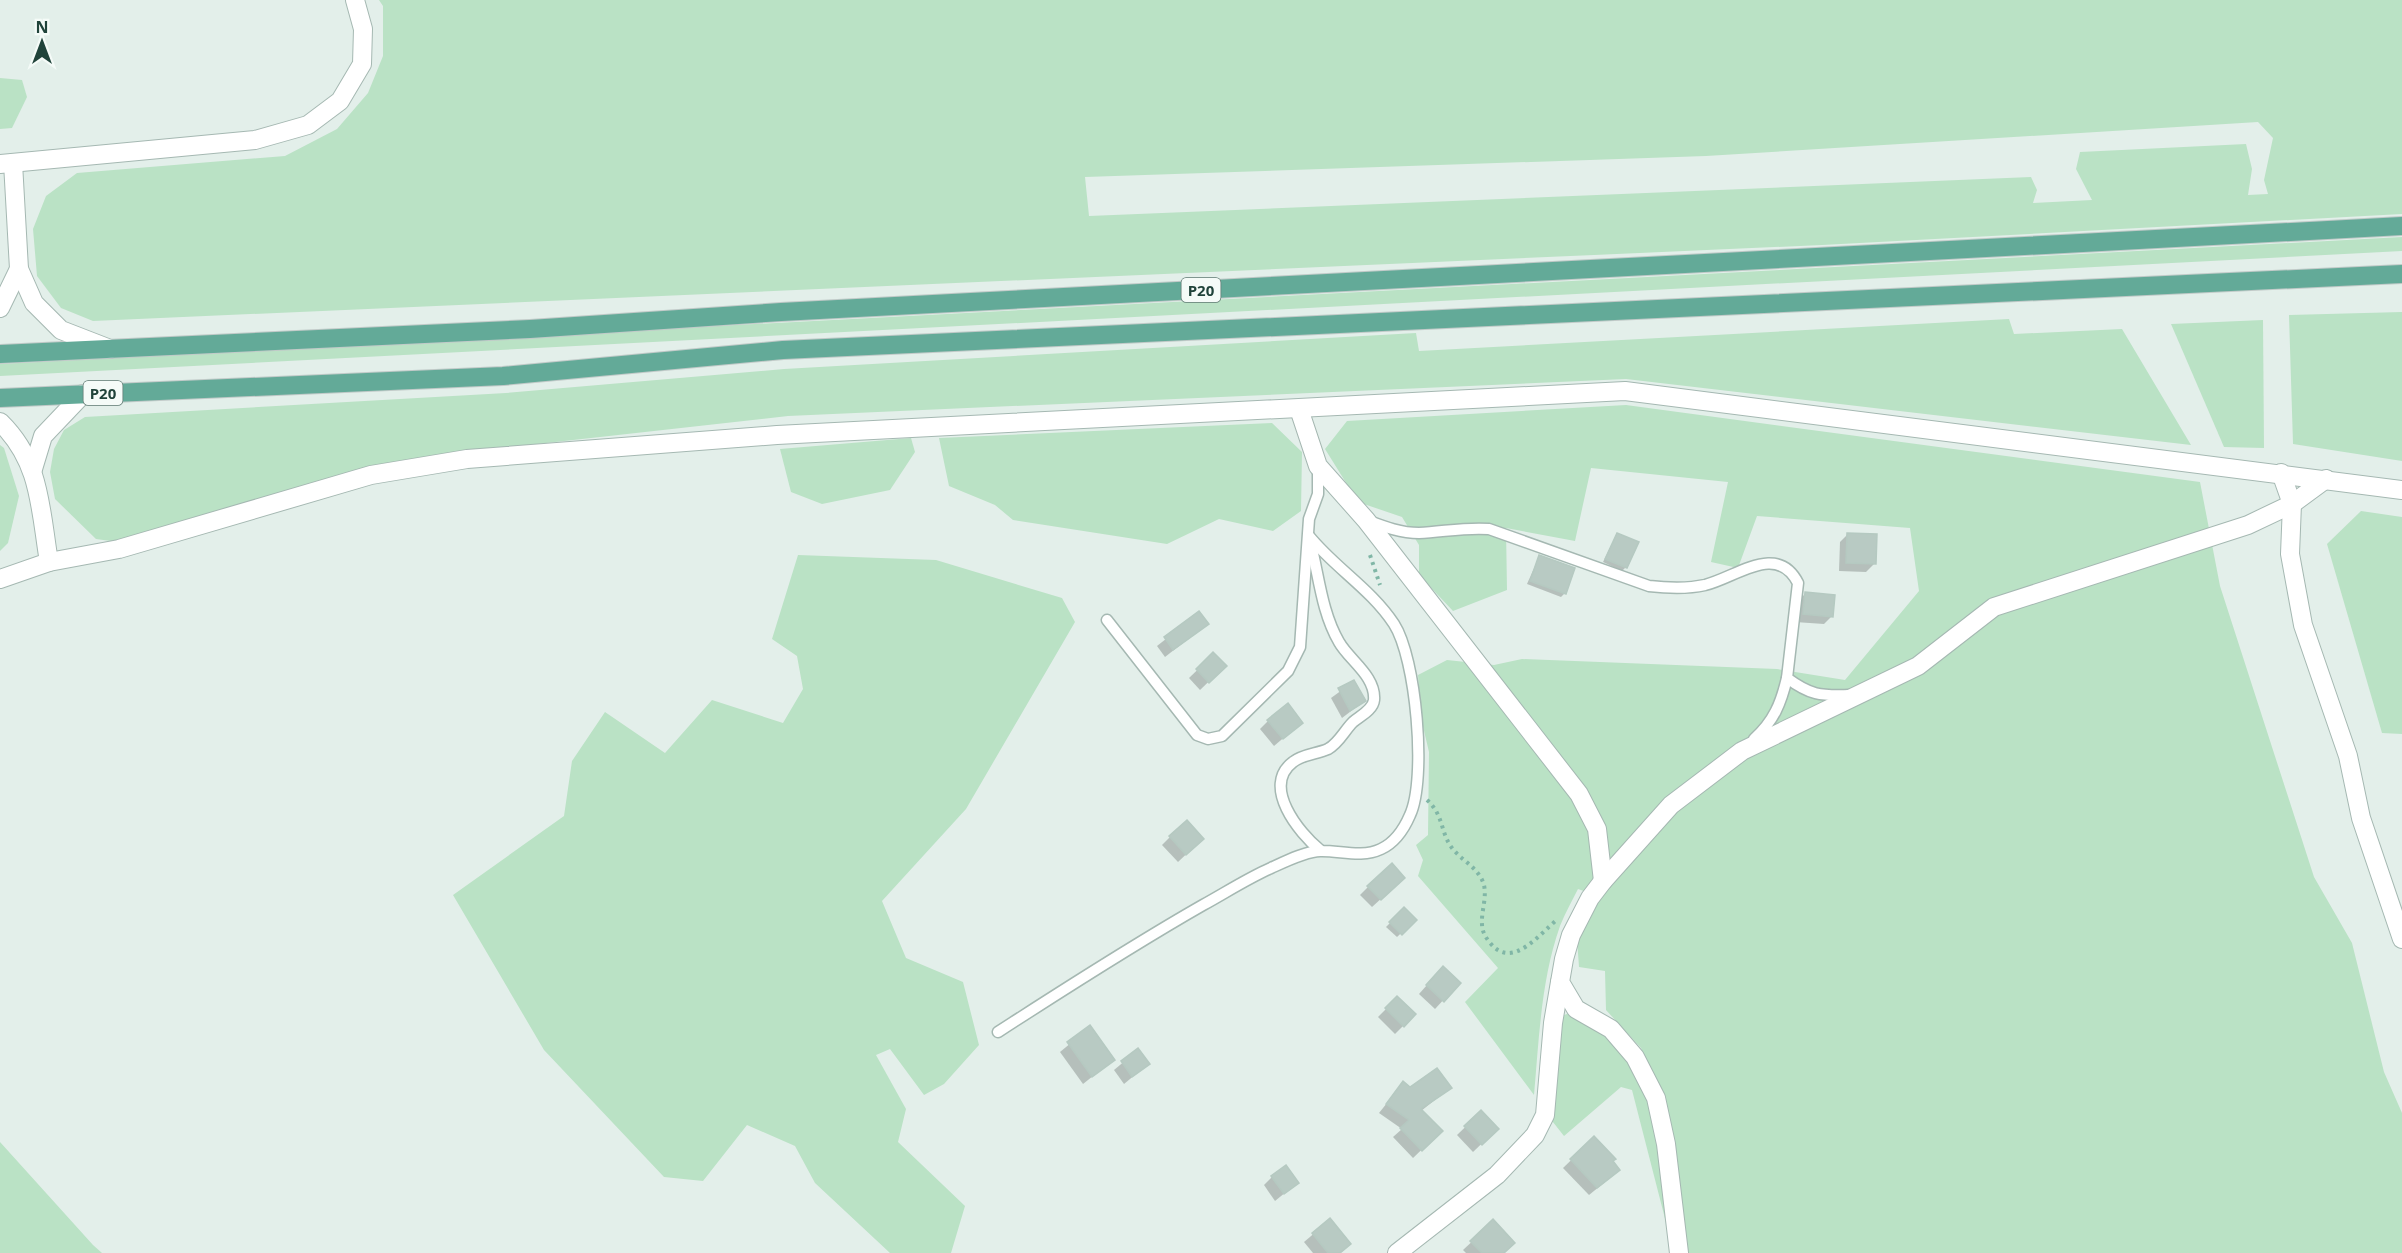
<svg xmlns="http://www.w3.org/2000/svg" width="2402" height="1253" font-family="'Open Sans',sans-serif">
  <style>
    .green { fill: #bae2c5; fill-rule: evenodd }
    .shadow { fill: #0003 }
    .building { fill: #b8cac3; stroke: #b5c9c1; stroke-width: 1.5 }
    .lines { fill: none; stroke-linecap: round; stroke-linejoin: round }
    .service-casing { stroke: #a5b8b2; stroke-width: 13 }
    .minor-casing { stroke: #a5b8b2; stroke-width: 20 }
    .tertiary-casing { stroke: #a5b8b2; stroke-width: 20 }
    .primary-casing { stroke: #c1cac8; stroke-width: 20 }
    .path { stroke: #80b6a6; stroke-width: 4; stroke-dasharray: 3 4.5; stroke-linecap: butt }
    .service { stroke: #fff; stroke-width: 10 }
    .minor { stroke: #fff; stroke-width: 18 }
    .tertiary { stroke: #fff; stroke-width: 18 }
    .primary { stroke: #63aa98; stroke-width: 18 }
    .labels { text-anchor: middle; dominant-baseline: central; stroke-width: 5; stroke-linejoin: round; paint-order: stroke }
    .shield { fill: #f5fbf8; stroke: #607a73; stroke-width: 1.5 }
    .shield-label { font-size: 15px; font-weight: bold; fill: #20433a }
  </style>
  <rect width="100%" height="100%" fill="#e3efea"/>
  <g class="green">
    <path d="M379,0h2023v214l-580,31 -1729,76 -32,-13 -24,-32 -4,-47 13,-33 31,-23 208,-17 52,-27 31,-36 15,-37v-50zM2258,122l15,16 -9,42 4,14 -20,1 4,-26 -6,-25 -166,8 -4,17 16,31 -59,3 4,-13 -6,-13 -942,39 -4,-39 621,-21z"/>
    <path d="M0,78l22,2 5,17 -15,31 -12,1z"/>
    <path d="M2402,237v14l-2402,125v-12z"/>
    <path d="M2402,312v149l-109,-17 -4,-129z"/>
    <path d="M2009,319l5,15 108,-5 69,116 -565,-66 -838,37 -322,36 -348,90 -22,-3 -41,-40 -5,-27 4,-23 10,-19 21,-13 421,-24 278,-24 632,-36 3,18z"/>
    <path d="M2263,320l1,128 -40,-1 -53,-123z"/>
    <path d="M1626,405l574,77 20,104 94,291 38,66 32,129 18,41v140h-717l-23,-158 -21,-47 -35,-38 -1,-39 -26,-4 -2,-28 21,-43 -20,-7c-6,12 -13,24 -18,37 -19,54 -21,113 -26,169l-69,-93 33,-34 -80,-92 5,-16 -7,-15 12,-10 1,-83 -8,-34 -3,-43 29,-15 47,5 28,-6 255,10 68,11 74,-89 -9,-63 -153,-12 -19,52 -27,-6 17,-80 -137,-14 -16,73 -69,-13 1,62 -54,21 -34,-36v-30l-17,-28 -44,-15 -33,-53 22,-28z"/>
    <path d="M1272,423l30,29 -1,59 -28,20 -54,-12 -52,25 -154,-24 -18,-15 -46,-19 -10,-48z"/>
    <path d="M911,438l4,14 -25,38 -68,14 -31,-12 -11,-43z"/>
    <path d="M0,445l4,3 15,48 -11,47 -8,8z"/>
    <path d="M2361,511l41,6v217l-20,-1 -55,-189z"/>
    <path d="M798,555l138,5 126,38 13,24 -109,187 -84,92 24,57 57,24 16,63 -35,39 -20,11 -34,-46 -14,6 30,54 -8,33 67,64 -14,47h-61l-75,-70 -20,-37 -48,-21 -44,56 -39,-4 -120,-127 -91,-155 111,-79 8,-55 33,-49 60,41 47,-53 71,23 20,-34 -6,-33 -25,-17z"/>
    <path d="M1567,1014l7,1 38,25 20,23 20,37 19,142 -39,-152 -11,-3 -57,49 -15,-19 12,-101z"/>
    <path d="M0,1142l93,103 9,8h-102z"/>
  </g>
  <g class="shadow">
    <path d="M1617,534l9,33 -4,4 -19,-9z"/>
    <path d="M1848,534l26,30 -8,8 -27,-1 1,-29z"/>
    <path d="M1539,557l26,36 -4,4 -34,-13z"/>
    <path d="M1805,594l27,22 -8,8 -29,-2 2,-20z"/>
    <path d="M1199,613l8,11 -42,33 -8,-11z"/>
    <path d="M1213,655l12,11 -25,24 -11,-12z"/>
    <path d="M1353,682l10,20 -21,16 -11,-20z"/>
    <path d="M1268,721l33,2 -27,23 -14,-17z"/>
    <path d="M1170,837l24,10 -16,15 -16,-17z"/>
    <path d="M1395,886l-23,21 -12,-12 8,-8z"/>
    <path d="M1404,909l11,11 -18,17 -11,-10z"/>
    <path d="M1435,976l24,7 -24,26 -16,-15z"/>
    <path d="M1397,998l17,17 -19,19 -17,-17z"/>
    <path d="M1089,1028l24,32 -30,24 -23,-32z"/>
    <path d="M1138,1050l10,14 -24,20 -10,-14z"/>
    <path d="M1403,1083l7,5h40l-29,23 20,20 -28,27 -20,-21 9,-8 -23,-16z"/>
    <path d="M1481,1112l16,17 -24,23 -16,-17z"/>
    <path d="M1594,1138l18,23 -2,17 -21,17 -26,-27z"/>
    <path d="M1272,1177l25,6 -22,18 -11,-16z"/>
    <path d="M1330,1220l19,24 -9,9h-27l-9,-11z"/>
    <path d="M1493,1222l10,31h-37l-3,-3z"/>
  </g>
  <g class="building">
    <path d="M1617,533l22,9 -12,26 -22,-9z"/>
    <path d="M1847,533l30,1 -1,30 -30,-1z"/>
    <path d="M1539,555l36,13 -9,26 -36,-13z"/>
    <path d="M1805,592l30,3 -2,22 -30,-3z"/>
    <path d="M1199,611l10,13 -36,26 -9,-13z"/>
    <path d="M1213,652l14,14 -18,17 -13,-14z"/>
    <path d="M1354,680l12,21 -16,10 -12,-23z"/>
    <path d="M1288,703l15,20 -20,16 -16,-19z"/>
    <path d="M1187,820l17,19 -18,16 -17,-19z"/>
    <path d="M1392,863l13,15 -24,22 -14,-14z"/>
    <path d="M1404,907l13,13 -15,15 -13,-13z"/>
    <path d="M1443,966l18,17 -17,19 -18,-17z"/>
    <path d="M1397,996l19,18 -12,13 -19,-19z"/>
    <path d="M1090,1025l25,35 -23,17 -25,-35z"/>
    <path d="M1138,1048l12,16 -18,13 -11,-16z"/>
    <path d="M1437,1068l15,20 -31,21 22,22 -21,20 -22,-23 9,-8 -23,-16 17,-23 7,6z"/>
    <path d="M1481,1110l18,19 -17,16 -18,-19z"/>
    <path d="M1594,1136l22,23 -3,2 7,9 -23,18 -27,-29z"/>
    <path d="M1286,1165l13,18 -15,11 -13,-18z"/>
    <path d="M1330,1218l21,26 -11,9h-12l-16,-20z"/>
    <path d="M1493,1219l22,24 -11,10h-22l-12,-12z"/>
  </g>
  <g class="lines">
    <defs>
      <g id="service">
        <path d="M1369,521c16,6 32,12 50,12 24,-1 46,-6 70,-4l160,57c18,2 38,3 56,-1 32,-8 72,-43 93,-2l-11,95c23,17 33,18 62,17"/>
        <path d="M1311,545c8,32 11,68 28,97 10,18 37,34 35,58 -1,10 -14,16 -21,22 -9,9 -14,21 -25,27 -11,5 -25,5 -35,13 -32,24 6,71 27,88"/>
        <path d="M1107,620l90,115 11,4 14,-3 66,-65 12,-24 9,-128 9,-25v-27"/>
        <path d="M1754,739c20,-18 27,-36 33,-61"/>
        <path d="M998,1032c68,-44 135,-87 205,-127 22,-12 45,-27 68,-37 13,-6 37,-18 51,-17 20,0 40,7 59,-2 13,-6 23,-20 29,-34 17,-37 6,-157 -16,-191 -23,-35 -59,-56 -85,-88"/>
      </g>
      <g id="minor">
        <path d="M1299,409l19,57 48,54 213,274 18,35 6,52"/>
        <path d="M2281,473l11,31 -2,50 13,71 45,131 13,62 41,121"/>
        <path d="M49,562l70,-13 252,-74 96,-16 310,-24 848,-44 777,99"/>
        <path d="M1397,1253l100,-78 38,-40 10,-20 8,-92 7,-41"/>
        <path d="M1679,1253l-13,-109 -10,-46 -21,-41 -24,-28 -35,-20 -16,-27 4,-23 7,-24 19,-37 13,-17 68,-76 71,-54 176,-85 76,-59 254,-82 44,-21 34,-25"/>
      </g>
      <g id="tertiary">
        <path d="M13,163l6,106 15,34 27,27 49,19"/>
        <path d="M0,164l255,-24 53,-15 32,-24 22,-37 1,-35 -8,-29"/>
        <path d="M0,308l19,-39"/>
        <path d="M0,422c41,40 40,86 49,140l-49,17"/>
        <path d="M33,469l10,-33 40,-42"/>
      </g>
      <g id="primary">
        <path d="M0,354l530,-25 251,-17 1621,-86"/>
        <path d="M0,398l503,-22 280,-26 1619,-76"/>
      </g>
    </defs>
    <use href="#service" class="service-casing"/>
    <use href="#minor" class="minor-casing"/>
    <use href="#tertiary" class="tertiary-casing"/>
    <use href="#primary" class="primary-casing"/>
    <g class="path">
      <path d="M1370,555l10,30"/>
      <path d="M1427,800c17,15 13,32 25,48 9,12 25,19 31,34 5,13 -2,29 -1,42 0,8 4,14 9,20 22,26 49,-11 67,-25"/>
    </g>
    <use href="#service" class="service"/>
    <use href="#minor" class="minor"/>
    <use href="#tertiary" class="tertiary"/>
    <use href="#primary" class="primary"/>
  </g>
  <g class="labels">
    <g class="shield">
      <rect x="1181.5" y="278" width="39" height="24" rx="4.5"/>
      <rect x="83.5" y="381" width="39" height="24" rx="4.5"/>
    </g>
    <g class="shield-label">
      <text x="1201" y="290">Р20</text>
      <text x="103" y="393">Р20</text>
    </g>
  </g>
  <g transform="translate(42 42)" stroke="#f5fbf8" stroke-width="4.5" paint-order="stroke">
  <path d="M0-4.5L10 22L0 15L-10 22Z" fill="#20433a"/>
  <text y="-9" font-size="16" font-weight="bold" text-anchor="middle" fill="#20433a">N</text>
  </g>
</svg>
